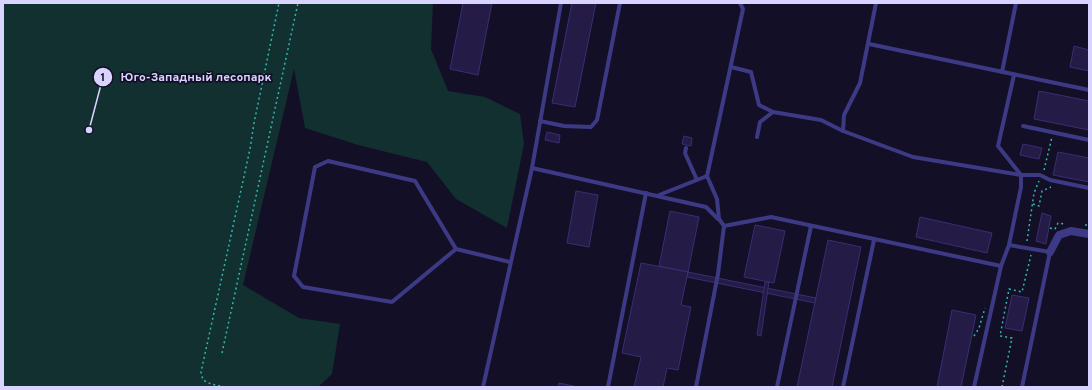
<svg xmlns="http://www.w3.org/2000/svg" width="1092" height="390" font-family="Overpass,sans-serif">
  <style>
    .green { fill: #12302f }
    .building { fill: #241b47; stroke: #3b2d73 }
    .lines { fill: none; stroke-linecap: round; stroke-linejoin: round }
    .path { stroke: #2fb8b0; stroke-width: 1.5; stroke-dasharray: 2 3; stroke-linecap: butt }
    .lane { stroke: #3d3a85; stroke-width: 4 }
    .street { stroke: #3d3a85; stroke-width: 8 }
    .leader { fill: none; stroke: #d9d4ff; stroke-width: 1.5 }
    .callout-dot { fill: #d9d4ff; stroke: #130f26; stroke-width: 1.5 }
    .mark-label { font-size: 12px; text-anchor: middle; font-weight: bold; fill: #111 }
    .callout-label { font-size: 12px; text-anchor: middle; font-weight: bold; fill: #d9d4ff; stroke: #130f26; stroke-width: 3.5; stroke-linejoin: round; paint-order: stroke }
  </style>
  <rect width="100%" height="100%" fill="#130f26"/>
  <path class="green" d="M3,3h430l-2,46 17,42 37,6 35,17 4,30 -17,84 -51,-29 -29,-37 -69,-17 -53,-17 -11,-59 -51,216 56,33 41,6 -8,50 -14,13h-315z"/>
  <g class="building">
    <path d="M463,3h29l-14,72 -28,-6z"/>
    <path d="M572,3h24l-21,104 -23,-4z"/>
    <path d="M1074,46l15,4v21l-19,-4z"/>
    <path d="M1039,91l50,10v29l-55,-11z"/>
    <path d="M547,132l13,3 -1,8 -14,-3z"/>
    <path d="M684,136l8,2 -1,8 -9,-2z"/>
    <path d="M1023,144l19,4 -3,11 -19,-4z"/>
    <path d="M1058,152l31,6v24l-36,-7z"/>
    <path d="M576,191l22,4 -9,52 -22,-4z"/>
    <path d="M670,211l29,6 -11,55 -29,-6z"/>
    <path d="M1042,213l9,3 -5,28 -10,-3z"/>
    <path d="M920,217l72,16 -5,20 -71,-16z"/>
    <path d="M755,225l30,6 -11,52 -30,-6z"/>
    <path d="M828,240l33,7 -29,140h-35z"/>
    <path d="M641,263l47,9 -7,33 10,2 -13,63 -11,-2 -4,19h-29l7,-30 -19,-4z"/>
    <path d="M688,272l128,26 -1,5 -128,-26z"/>
    <path d="M765,282h4l-8,54 -4,-1z"/>
    <path d="M1012,295l17,3 -7,33 -17,-3z"/>
    <path d="M952,310l24,5 -15,72h-24z"/>
    <path d="M559,383l19,4h-20z"/>
  </g>
  <g class="lines">
    <g class="path">
      <path d="M1044,170l8,-33"/>
      <path d="M1033,204l6,2 3,-15 9,-4"/>
      <path d="M1085,225h4"/>
      <path d="M1050,228l5,1 3,-6 7,1"/>
      <path d="M1027,241l7,-48 5,-12"/>
      <path d="M974,336l5,-8 6,-20"/>
      <path d="M222,353l76,-350"/>
      <path d="M225,387l-14,-3 -8,-4 -2,-8 49,-223 4,-26 25,-120"/>
      <path d="M1002,387l10,-49 -12,-2 9,-47 13,3 9,-37"/>
    </g>
    <g class="lane">
      <path d="M869,44l220,46"/>
      <path d="M731,67l20,5 8,33 14,7 48,8 22,11 70,26 108,18v12l-12,58 -8,21 -27,121"/>
      <path d="M1002,72l14,-69"/>
      <path d="M1014,75l-16,71 23,29h19l10,5 39,8"/>
      <path d="M540,121l24,5 27,1 6,-7 23,-117"/>
      <path d="M1023,126l66,14"/>
      <path d="M843,131l1,-16 16,-32 16,-80"/>
      <path d="M757,137l3,-15 13,-10"/>
      <path d="M686,148l-1,5 12,27"/>
      <path d="M532,168l174,39 12,12"/>
      <path d="M659,195l48,-19"/>
      <path d="M724,226l47,-9 230,49"/>
      <path d="M1009,245l41,7 -28,135"/>
      <path d="M456,249l-64,53 -89,-15 -9,-11 21,-109 13,-6 87,20 41,68 54,13"/>
      <path d="M483,387l49,-219 29,-165"/>
      <path d="M608,387l38,-194"/>
      <path d="M696,387l22,-113 6,-48 -5,-7 -2,-20 -10,-23 36,-167 -3,-6"/>
      <path d="M777,387l34,-161"/>
      <path d="M843,387l31,-147"/>
    </g>
    <path class="street" d="M1050,252l9,-17 12,-4 18,3"/>
  </g>
  <path class="leader" d="M89 130L103 77"/>
  <g class="callout-dot">
    <circle cx="89" cy="130" r="4"/>
    <circle cx="103" cy="77" r="10"/>
  </g>
  <g class="mark-label">
    <text x="103" y="81">1</text>
  </g>
  <g class="callout-label">
    <text x="196" y="81">Юго-Западный лесопарк</text>
  </g>
  <rect width="1092" height="390" fill="none" stroke="#d9d4ff" stroke-width="8"/>
</svg>
